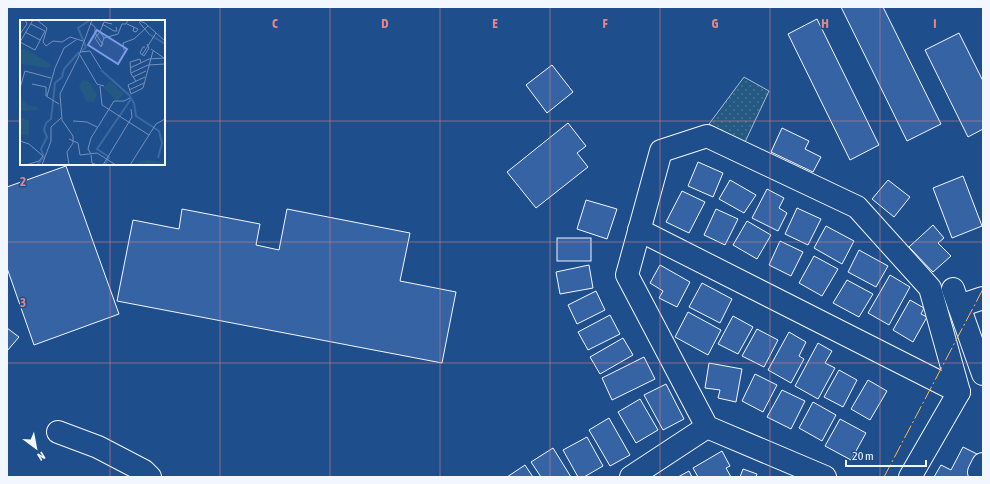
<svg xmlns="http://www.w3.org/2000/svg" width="990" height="484" viewBox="0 0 990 484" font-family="'Asap Condensed',sans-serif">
<defs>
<pattern id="park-dots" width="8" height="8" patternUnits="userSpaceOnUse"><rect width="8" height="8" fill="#245a82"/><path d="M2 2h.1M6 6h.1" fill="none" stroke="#447295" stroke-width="1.8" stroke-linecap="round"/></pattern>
</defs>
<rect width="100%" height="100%" fill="#1f4e8c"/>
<polygon fill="url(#park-dots)" stroke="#a8bbd7" points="744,77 769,91 745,142 709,124"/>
<g fill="#3563a3" stroke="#f2f6ff">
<polygon points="841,7 883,7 941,124 907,141"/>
<polygon points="817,19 879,145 850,160 788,34"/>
<polygon points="959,33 983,81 983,129 968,137 925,50"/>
<polygon points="552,65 573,92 547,113 526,85"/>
<polygon points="568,123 586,146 577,153 588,167 536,208 507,172"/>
<polygon points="782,128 809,141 805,149 821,157 813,172 771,152"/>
<polygon points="698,162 723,173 713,197 688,186"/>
<polygon points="66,166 119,314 34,345 7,268 7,187"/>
<polygon points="963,176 982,226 952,238 933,188"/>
<polygon points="730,180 756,195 744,213 719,199"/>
<polygon points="888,180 910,197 894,217 872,199"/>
<polygon points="767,189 784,198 779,208 787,213 778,231 752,218"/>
<polygon points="682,191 705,202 689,233 666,222"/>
<polygon points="586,200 617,209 607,239 577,229"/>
<polygon points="797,208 821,219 808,245 785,234"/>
<polygon points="182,209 260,224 256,245 279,250 287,209 410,233 400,281 456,292 442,363 117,301 133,220 179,229"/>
<polygon points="716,209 738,219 725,245 704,235"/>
<polygon points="747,221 771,235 757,259 733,245"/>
<polygon points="933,225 944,238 938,243 951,256 933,272 909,247"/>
<polygon points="826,226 854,241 842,264 814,248"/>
<rect x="557" y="238" width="34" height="23"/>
<polygon points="780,241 803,252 791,276 769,265"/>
<polygon points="859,250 888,266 876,287 848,272"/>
<polygon points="814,256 838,269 822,296 799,283"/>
<polygon points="589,265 593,288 560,294 556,272"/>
<polygon points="660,265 690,282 677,307 659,298 663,291 650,283"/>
<polygon points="890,275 910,287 889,325 868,313"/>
<polygon points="847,280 873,294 859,317 833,303"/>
<polygon points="702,283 732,299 720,323 689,307"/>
<polygon points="596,291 605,310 577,324 568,305"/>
<polygon points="910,300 924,308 921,314 927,317 913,342 893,330"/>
<polygon points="688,312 721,330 708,355 675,337"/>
<polygon points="610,315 620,334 588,350 578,332"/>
<polygon points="733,316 753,327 738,354 718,344"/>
<polygon points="7,328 19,337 7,351"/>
<polygon points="757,329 778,340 764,367 742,356"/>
<polygon points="789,332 806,342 799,356 804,359 791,383 768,370"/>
<polygon points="623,338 633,355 600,374 590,357"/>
<polygon points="818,343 832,351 825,363 835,368 818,399 795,386"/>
<polygon points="644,357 655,379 612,400 602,378"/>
<polygon points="709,363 742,369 736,402 718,398 720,390 705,388"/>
<polygon points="839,370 857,380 843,407 824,397"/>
<polygon points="755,374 777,385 763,412 742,401"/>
<polygon points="868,380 887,391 870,420 851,409"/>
<polygon points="666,384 684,419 663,430 644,395"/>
<polygon points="782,390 805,401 791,429 767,417"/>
<polygon points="640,399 658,430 636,443 618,412"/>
<polygon points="813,402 836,415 822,441 799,428"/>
<polygon points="609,418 630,455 610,466 589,430"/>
<polygon points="840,419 866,433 851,460 825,446"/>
<polygon points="587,437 603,466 584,477 578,477 563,450"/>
<polygon points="963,447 979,455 968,477 934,477 941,465 951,470"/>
<polygon points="553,448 571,477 541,477 531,462"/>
<polygon points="722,451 730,466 726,468 731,477 698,477 693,468"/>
<polygon points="525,465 533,477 507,477"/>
<polygon points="743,469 757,474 756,477 740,477"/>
<polygon points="689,471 692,477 678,477"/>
</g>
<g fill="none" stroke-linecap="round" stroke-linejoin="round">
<g stroke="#f2f6ff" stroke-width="24">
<g id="street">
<polyline points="639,230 959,392"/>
<polyline points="953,289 983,374"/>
<polyline points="959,306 983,298"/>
<polyline points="58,432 98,447 144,471 150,477"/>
<polyline points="979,472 983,464"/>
<polyline points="631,477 707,427"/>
<polyline points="825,477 707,427 627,275 661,151 707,136 857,207 930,288 959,392 910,477"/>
</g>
</g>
<use href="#street" stroke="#1f4e8c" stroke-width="22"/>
<polyline stroke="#ffb74d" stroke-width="1" stroke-dasharray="14 3 2 3" stroke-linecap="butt" points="884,477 983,289"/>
</g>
<path fill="none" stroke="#e38589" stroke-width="1" stroke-opacity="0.55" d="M 110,7 L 110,21M 220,7 L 220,477M 330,7 L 330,477M 440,7 L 440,477M 550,7 L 550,477M 660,7 L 660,477M 770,7 L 770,477M 880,7 L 880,477M 7,121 L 21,121M 164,121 L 983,121M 110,164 L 110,477M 7,242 L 983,242M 7,363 L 983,363"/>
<g transform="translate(20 20)">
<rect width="145" height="145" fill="#1f4e8c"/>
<path d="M 63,60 L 69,62 L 77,75 L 74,82 L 67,82 L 59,66 ZM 90,61 L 104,74 L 97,81 L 84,68 Z" fill="#245a82"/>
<path d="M 1,29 L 5,29 L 29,43 L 31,46 L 27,48 L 1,44 L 0,53 ZM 0,77 L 7,85 L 17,87 L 17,90 L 0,91 ZM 0,97 L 9,101 L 9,116 L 0,114 ZM 128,140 L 145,143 L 145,145 L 116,145 L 118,142 Z" fill="#245a82"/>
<path fill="none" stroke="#3b69a3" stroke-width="2" d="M 129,14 L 145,24M 62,31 L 66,27 L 58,8 L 70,0M 81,50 L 109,75 L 114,83 L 116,96 L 139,111 L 142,123 L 138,138M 17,145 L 24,137 L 21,129 L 27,117 L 24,110 L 26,103 L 31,99 L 35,63 L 42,57 L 44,49 L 59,32M 85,145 L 89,137 L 77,129 L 111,79"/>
<path fill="none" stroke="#7391ba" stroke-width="1" d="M 17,0 L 27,8 L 23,22 L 26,26 L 33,21 L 42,22 L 50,17 L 63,21M 117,0 L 125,3 L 145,21M 119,2 L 129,14M 70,3 L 75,7 L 75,14M 11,4 L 25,11 L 15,30 L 0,22 L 13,0M 82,4 L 94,11 L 97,11 L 96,7M 107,4 L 118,9 L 116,12 L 113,11 L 114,7M 5,12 L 20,20M 80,12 L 84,18 L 81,27 L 75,18 ZM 80,12 L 84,2 L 92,4M 0,14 L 7,4 L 5,0M 76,14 L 83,25M 84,18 L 98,14 L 102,4 L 106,4 L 108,0M 125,27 L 123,27 L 120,33 L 124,36 L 129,28 L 127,24M 131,29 L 144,38M 104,30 L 103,23 L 114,19 L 128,6M 60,32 L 70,31 L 81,49M 60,35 L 77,64 L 84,66M 122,35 L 136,13M 110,48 L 129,39 L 145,38M 111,53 L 128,45 L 145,44M 113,57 L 126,51M 125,57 L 108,65 L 111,74 L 123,68 L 133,31M 116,61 L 111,54 L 110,42 L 120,39 L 121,43M 12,64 L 26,67 L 26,76 L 39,84M 80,66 L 82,85 L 129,115M 0,68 L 5,51 L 31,58M 109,70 L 124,63M 27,76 L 35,48 L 44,28 L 56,20M 53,101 L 67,102 L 77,107M 49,119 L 58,123 L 60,135 L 77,133 L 96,145M 0,121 L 9,124 L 23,136 L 19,141 L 6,145M 71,134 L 68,129 L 71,118 L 94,81 L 104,81 L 110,78M 71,135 L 72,143 L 77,145M 22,145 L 31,121 L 31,107 L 41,98M 49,145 L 47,132 L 53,123 L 53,116 L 42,100 L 40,74 L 58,38 L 72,0M 83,145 L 112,97 L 111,89M 110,145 L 136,104 L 145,99"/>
<path fill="#7d9aea" fill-opacity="0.15" stroke="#7d9aea" stroke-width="2" d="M 77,10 L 107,29 L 98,44 L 68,25 Z"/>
<rect width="145" height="145" fill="none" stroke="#f2f6ff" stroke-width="2"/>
</g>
<g font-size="13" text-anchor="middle" font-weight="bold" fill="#e38589" stroke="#1f4e8c" stroke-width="3" stroke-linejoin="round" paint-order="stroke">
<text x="275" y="28">C</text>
<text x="385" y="28">D</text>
<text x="495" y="28">E</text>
<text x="605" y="28">F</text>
<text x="715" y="28">G</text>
<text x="825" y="28">H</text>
<text x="935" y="28">I</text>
<text x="23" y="186">2</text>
<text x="23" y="307">3</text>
</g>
<rect width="990" height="484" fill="none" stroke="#f2f6ff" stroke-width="16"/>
<g transform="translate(36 448) rotate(148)" stroke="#1f4e8c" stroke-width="3" paint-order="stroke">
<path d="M0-3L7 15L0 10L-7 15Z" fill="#f2f6ff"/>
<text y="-6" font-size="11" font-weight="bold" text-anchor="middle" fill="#f2f6ff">N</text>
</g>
<path d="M846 460v6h80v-6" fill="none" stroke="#f2f6ff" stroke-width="2"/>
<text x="852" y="460" font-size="12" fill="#f2f6ff" stroke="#1f4e8c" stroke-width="3" paint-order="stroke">20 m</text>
</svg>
